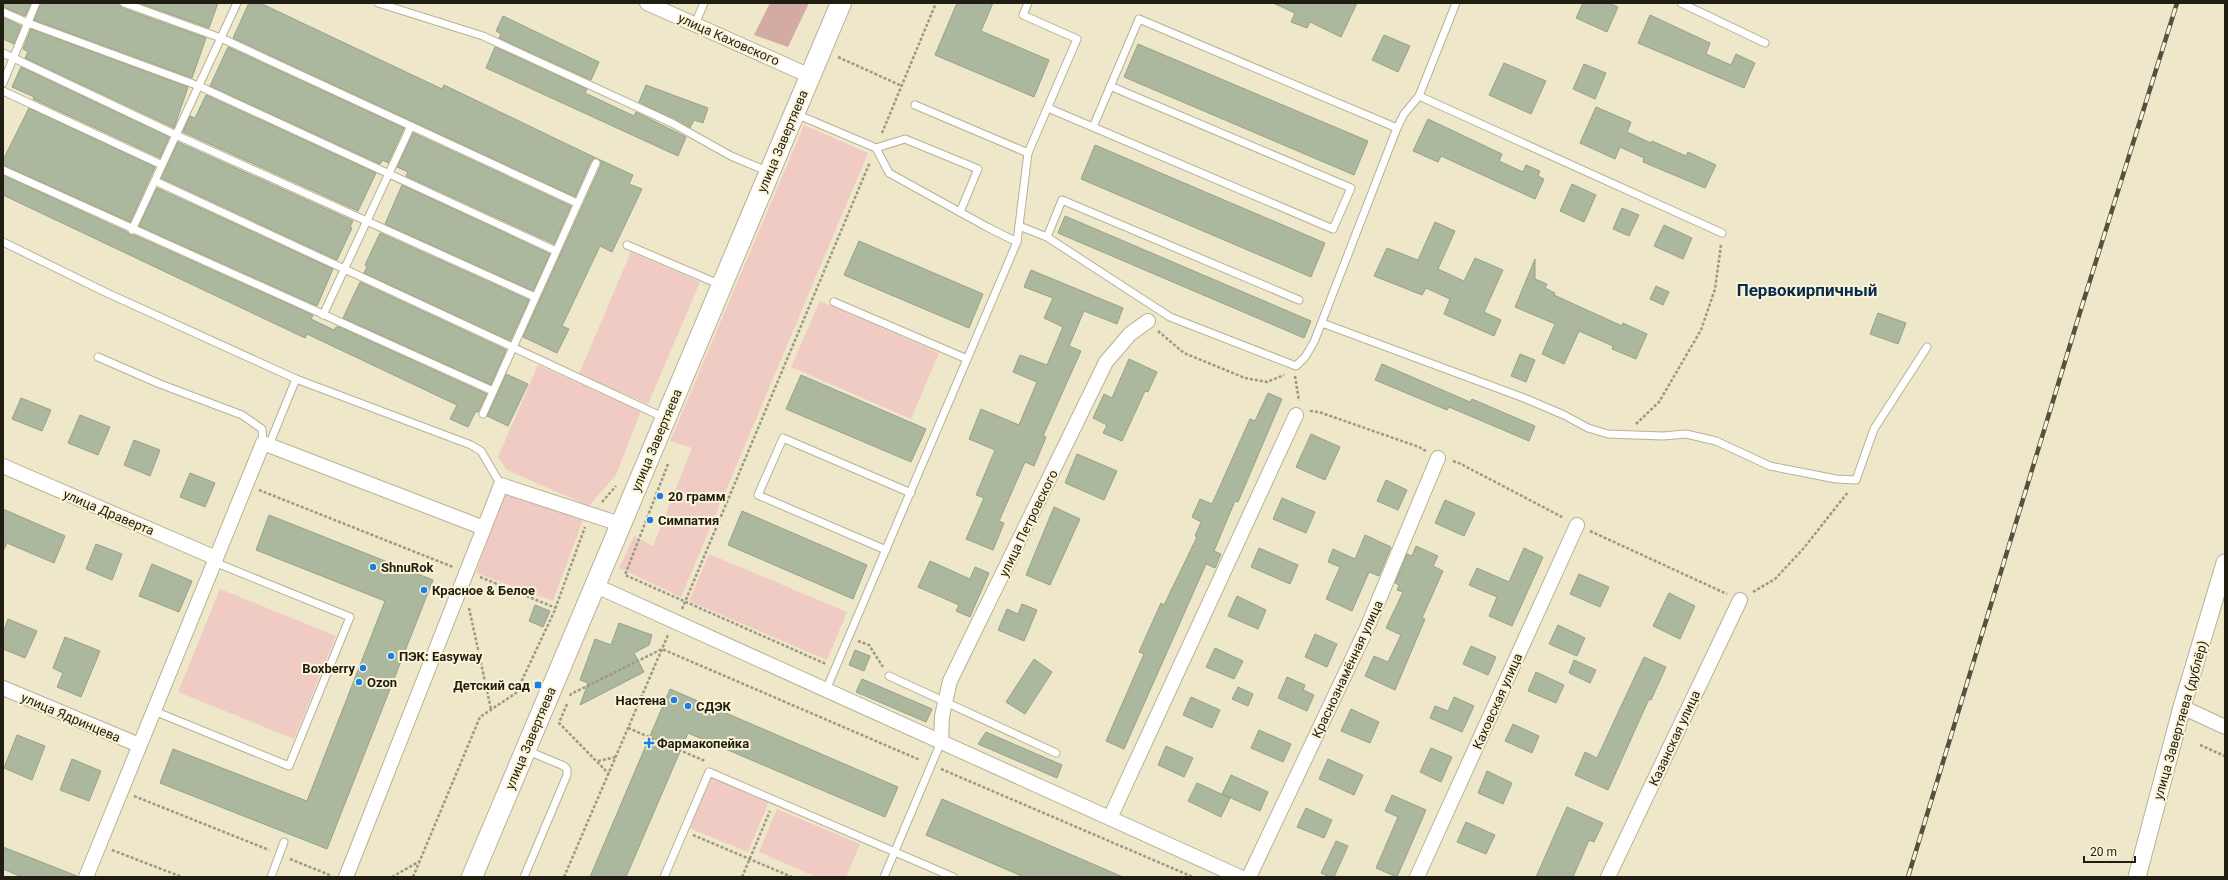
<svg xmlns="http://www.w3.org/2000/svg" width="2228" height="880" viewBox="0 0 2228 880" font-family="Roboto,sans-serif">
<rect width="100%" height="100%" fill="#eee7ca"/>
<g fill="#f0cbc3">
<polygon points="804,125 868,153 681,597 619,568 634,536 653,546 692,448 670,441"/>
<polygon points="631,252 700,282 648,404 579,374"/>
<polygon points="820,301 939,353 911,419 791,367"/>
<polygon points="538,365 641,411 616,475 589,506 507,470 498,457"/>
<polygon points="506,489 584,517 553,601 476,573"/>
<polygon points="709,554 847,612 827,660 689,601"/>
<polygon points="220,589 336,636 294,739 178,692"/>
<polygon points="710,777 769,801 748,852 689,828"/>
<polygon points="777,809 860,844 846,877 816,877 759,852"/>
</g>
<polygon fill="#d3aba2" points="770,3 809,3 788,47 754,35"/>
<g fill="#acb89d" stroke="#96a288">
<polygon points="3,3 31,3 25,16 3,7"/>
<polygon points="41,3 119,3 122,8 206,38 192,78 34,20"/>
<polygon points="139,3 218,3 209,28"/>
<polygon points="249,3 260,3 442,89 444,85 598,159 591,161 575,197 233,38"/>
<polygon points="957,3 993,3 981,31 1049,60 1034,97 935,55"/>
<polygon points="1273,3 1357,3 1341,37 1310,22 1307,28 1291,22 1295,13"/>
<polygon points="1583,3 1609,3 1618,7 1607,32 1576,18"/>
<polygon points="1650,15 1710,43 1706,54 1731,65 1736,54 1755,63 1744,88 1638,43"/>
<polygon points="503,16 599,62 591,80 499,38 501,34 496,31"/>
<polygon points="3,17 21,26 14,44 3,39"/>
<polygon points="31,29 188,87 174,128 25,58 28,52 23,49"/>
<polygon points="1384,35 1410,46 1398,72 1372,60"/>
<polygon points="1138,44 1368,141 1354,175 1124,77"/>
<polygon points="228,47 404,128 388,163 383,160 380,164 210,86"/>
<polygon points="495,47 587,89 585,93 634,116 636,112 686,137 678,156 486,68"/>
<polygon points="1504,63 1546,81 1531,114 1489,95"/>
<polygon points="1584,64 1606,73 1595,99 1573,89"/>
<polygon points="21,67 169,137 160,158 33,99 34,97 12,87"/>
<polygon points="646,85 708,108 703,123 694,120 690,128 639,102"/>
<polygon points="206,95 376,173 358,211 183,132 190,116 195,118"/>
<polygon points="1596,107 1631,122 1627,132 1651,143 1652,141 1686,156 1688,152 1716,165 1705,188 1643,162 1644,158 1620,147 1615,159 1580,143"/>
<polygon points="29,108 155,167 130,222 3,165 3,160"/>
<polygon points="1428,119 1502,154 1499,161 1523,172 1526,165 1540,171 1538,176 1544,179 1535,199 1441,156 1438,162 1413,151"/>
<polygon points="413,133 571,206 554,244 406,176 408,172 397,167"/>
<polygon points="178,142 353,221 350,227 352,228 337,260 161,178"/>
<polygon points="1095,145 1325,243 1311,277 1081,179"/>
<polygon points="598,159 633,175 629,184 642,189 612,252 600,246 562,326 569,329 557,353 523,337 601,165"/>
<polygon points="3,175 127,232 130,235 134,235 313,315 311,319 334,330 336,327 339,327 487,394 478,412 476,411 468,427 450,419 457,405 307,334 305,338 3,195"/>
<polygon points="1572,184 1596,195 1584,222 1560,211"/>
<polygon points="402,185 550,254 533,291 385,224"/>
<polygon points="157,188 333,269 317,306 139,226"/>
<polygon points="1622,208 1639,215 1629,236 1613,229"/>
<polygon points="1065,216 1311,321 1304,338 1058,233"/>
<polygon points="1435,222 1455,231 1438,269 1464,281 1475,258 1503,270 1484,312 1501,320 1494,336 1444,314 1450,299 1426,288 1422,295 1374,276 1387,248 1418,260"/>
<polygon points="1664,225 1692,238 1683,259 1654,246"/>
<polygon points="380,233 529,300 510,341 364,273 367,267 365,265"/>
<polygon points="859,241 983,294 969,328 844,275"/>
<polygon points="1535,259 1535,279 1547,284 1545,288 1555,293 1554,295 1622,326 1623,323 1647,334 1636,359 1612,349 1613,346 1579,331 1564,364 1542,354 1555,324 1515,307"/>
<polygon points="1031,270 1123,308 1117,324 1084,311 1069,346 1081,351 1043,436 1046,437 1034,466 1025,462 999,521 1004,523 993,550 966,539 984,498 976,495 995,450 969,439 981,409 1019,425 1037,382 1013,372 1020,355 1047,365 1063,327 1044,318 1053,298 1024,287"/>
<polygon points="360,282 506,350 491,385 343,318"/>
<polygon points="1656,286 1669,292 1663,305 1650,299"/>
<polygon points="1878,313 1906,323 1898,344 1870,334"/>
<polygon points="1520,354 1535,360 1526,382 1511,376"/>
<polygon points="1129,359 1157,372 1148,392 1145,391 1122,441 1103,433 1107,425 1093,418 1104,394 1112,398"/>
<polygon points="1382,364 1470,402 1472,399 1535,426 1529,441 1449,407 1447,410 1375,380"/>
<polygon points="506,374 528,384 508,426 487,416"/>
<polygon points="801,375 926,429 911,462 786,409"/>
<polygon points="1268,393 1282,399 1238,502 1235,501 1214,551 1221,554 1215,568 1206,564 1124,749 1106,741 1144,654 1139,652 1161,603 1164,605 1197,537 1195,536 1201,522 1192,517 1200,499 1212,504 1250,419 1255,421"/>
<polygon points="21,398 51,410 42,431 12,419"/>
<polygon points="80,415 110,427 98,455 68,443"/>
<polygon points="1311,434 1340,447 1325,480 1296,467"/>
<polygon points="134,440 160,450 150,476 124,465"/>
<polygon points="1077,454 1117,471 1104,500 1065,483"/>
<polygon points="190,473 215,483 205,507 180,497"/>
<polygon points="1386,480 1407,490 1398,510 1377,501"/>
<polygon points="1282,498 1315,512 1306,533 1273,519"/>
<polygon points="1445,500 1475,513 1464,536 1435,523"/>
<polygon points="1054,507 1080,519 1050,585 1026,575"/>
<polygon points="3,509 65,536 54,563 7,543 3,551"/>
<polygon points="742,511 867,565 853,599 728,545"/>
<polygon points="269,515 433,580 327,849 160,783 173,749 307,801 385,601 256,550"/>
<polygon points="1365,535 1391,547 1379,576 1369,572 1352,611 1326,599 1340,567 1328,562 1333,549 1355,559"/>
<polygon points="96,544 122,554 112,580 86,569"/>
<polygon points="1416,546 1438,556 1433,566 1443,571 1422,618 1425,619 1395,690 1365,676 1374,656 1388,662 1401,635 1386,628 1403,592 1397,590 1399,585 1395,583 1407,554 1412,556"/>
<polygon points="1259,548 1298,565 1290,584 1251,567"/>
<polygon points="1524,548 1543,557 1512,626 1489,616 1497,597 1469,585 1477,568 1509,582"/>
<polygon points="930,561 970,579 975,567 989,573 970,617 956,611 959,605 918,587"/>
<polygon points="152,564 192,581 179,612 139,596"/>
<polygon points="1579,574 1609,587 1600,607 1570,594"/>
<polygon points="1669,593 1695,606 1680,639 1653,626"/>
<polygon points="1237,596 1266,610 1258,629 1228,616"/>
<polygon points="1022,604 1037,610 1024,641 998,630 1007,609 1018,614"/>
<polygon points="535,605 550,611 543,627 529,621"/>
<polygon points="8,619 37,631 25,658 3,649 3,633"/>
<polygon points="619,623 652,635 649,645 634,653 644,672 580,705 588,683 580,680 595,639 611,645"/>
<polygon points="1558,625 1585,638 1577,656 1549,644"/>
<polygon points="1315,634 1337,644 1327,667 1305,657"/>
<polygon points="65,637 100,651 81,697 57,687 63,673 53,668"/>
<polygon points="1471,646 1496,657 1488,675 1463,664"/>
<polygon points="1215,648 1243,661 1234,679 1206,667"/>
<polygon points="855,650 870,656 864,671 849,665"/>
<polygon points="1644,657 1666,667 1651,700 1649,699 1608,790 1575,775 1585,752 1597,758"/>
<polygon points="1034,659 1052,672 1025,714 1006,702"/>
<polygon points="1574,660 1596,670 1590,683 1569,673"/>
<polygon points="1536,672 1564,685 1556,703 1528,691"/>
<polygon points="1287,677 1305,685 1303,690 1314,695 1307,711 1278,698"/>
<polygon points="862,679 932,709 926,722 856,692"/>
<polygon points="1238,687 1253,694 1248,706 1232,699"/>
<polygon points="670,689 898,787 885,817 688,733 626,877 590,877"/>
<polygon points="1191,697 1220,710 1212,728 1183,715"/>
<polygon points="1454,697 1474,706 1462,732 1430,718 1435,706 1448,711"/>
<polygon points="1351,709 1379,722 1370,743 1341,731"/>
<polygon points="1513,724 1539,736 1532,753 1505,741"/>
<polygon points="1259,730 1291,744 1283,762 1251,748"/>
<polygon points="986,732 1062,765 1057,778 978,744"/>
<polygon points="17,735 45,746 32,780 4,768"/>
<polygon points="1166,746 1193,758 1184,777 1158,765"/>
<polygon points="1431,748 1452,757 1441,782 1420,772"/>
<polygon points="72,759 101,771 89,801 60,790"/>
<polygon points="1328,759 1363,775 1354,795 1319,779"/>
<polygon points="1487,771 1512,783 1503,804 1478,793"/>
<polygon points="1231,775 1268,792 1260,811 1222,794"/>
<polygon points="1197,783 1230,798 1221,817 1188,801"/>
<polygon points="1392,795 1426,810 1397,877 1376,868 1398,817 1385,811"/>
<polygon points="942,799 1123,877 1024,877 926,835"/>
<polygon points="1567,807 1603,823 1594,842 1589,840 1573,877 1536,877"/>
<polygon points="1306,808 1332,820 1324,838 1297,827"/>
<polygon points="1466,822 1495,835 1486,854 1457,842"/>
<polygon points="1336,841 1348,846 1334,877 1330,877 1321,873"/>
<polygon points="3,847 77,876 76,877 22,877 3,869"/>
</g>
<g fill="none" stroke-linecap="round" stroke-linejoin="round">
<g stroke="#b8b195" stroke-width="9">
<g id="service">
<polyline points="124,3 221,38 577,203"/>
<polyline points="378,3 483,36 672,123 731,156 769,172"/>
<polyline points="1681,3 1765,43"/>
<polyline points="3,12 28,23 199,86 556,251"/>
<polyline points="695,24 704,3"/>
<polyline points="3,53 176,135 535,297"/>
<polyline points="3,83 36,3"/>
<polyline points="3,91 162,165"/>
<polyline points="1419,96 1722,233"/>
<polyline points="915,105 1028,153"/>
<polyline points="1048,108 1333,229 1351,188 1110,86"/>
<polyline points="796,114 876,148 889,173 987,227 1017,242"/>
<polyline points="1093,127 1139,19 1397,128"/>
<polyline points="876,148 905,139 978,169 960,212"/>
<polyline points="3,170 493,391"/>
<polyline points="155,181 665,418"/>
<polyline points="1019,226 1047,237 1170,317 1296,366 1305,357 1314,342 1397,128 1404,114 1419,96 1456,3"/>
<polyline points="132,230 237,3"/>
<polyline points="1047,237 1062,200 1299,300"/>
<polyline points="3,242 105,292 296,379 471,445 481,451 501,485"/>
<polyline points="627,245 721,285"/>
<polyline points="834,302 967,359"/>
<polyline points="323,315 411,126"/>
<polyline points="1322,323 1524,398 1564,415 1588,428 1608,434 1663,436 1686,434 1716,441 1770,466 1836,479 1856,480 1874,429 1927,347"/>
<polyline points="98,357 160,384 242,415 262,429 263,443"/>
<polyline points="483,414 596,163"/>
<polyline points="269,445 296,379"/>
<polyline points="886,550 758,495 783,438 911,493"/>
<polyline points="889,676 1056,753"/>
<polyline points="826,690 1017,242 1028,153 1077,39 1023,15 1028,3"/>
<polyline points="154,711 289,766 350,617 214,562"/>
<polyline points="271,877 284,842"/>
<polyline points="524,877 567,775 567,769 564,766 528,751"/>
<polyline points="664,877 709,772 953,877"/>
<polyline points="884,877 941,742"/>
</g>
</g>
<g stroke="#b8b195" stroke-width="16">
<g id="minor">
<polyline points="647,3 810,76"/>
<polyline points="3,466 216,558"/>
<polyline points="594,585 1240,877"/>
<polyline points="3,688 139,745"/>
<polyline points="2182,707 2225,727"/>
<polyline points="941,742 942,716 950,681 1106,362 1130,334 1148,321"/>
<polyline points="1110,818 1296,415"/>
<polyline points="86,877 263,443 484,528"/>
<polyline points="346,877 501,485 620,524"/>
<polyline points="1249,877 1367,628 1438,458"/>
<polyline points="1417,877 1577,525"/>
<polyline points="1608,877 1740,600"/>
</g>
</g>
<g stroke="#b8b195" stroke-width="19">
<polyline id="tertiary" points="2137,877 2182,707 2225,563"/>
</g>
<g stroke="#b8b195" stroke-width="22">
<polyline id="secondary" points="472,877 841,3"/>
</g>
<g stroke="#9d9882" stroke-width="2.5" stroke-dasharray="3 2" stroke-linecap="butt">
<polyline points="838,57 902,86"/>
<polyline points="882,133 936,3"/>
<polyline points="1158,331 1184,353 1245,378 1267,382 1284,375"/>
<polyline points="1295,376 1299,401"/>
<polyline points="1310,411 1319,412 1419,447 1426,451"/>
<polyline points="1636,424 1659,402 1701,330 1715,289 1721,245"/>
<polyline points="1453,461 1459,463 1564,518"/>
<polyline points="668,464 625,575 826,664"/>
<polyline points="259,490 453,567"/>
<polyline points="602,502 616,486"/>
<polyline points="1590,531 1727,594"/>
<polyline points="480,577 556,608"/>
<polyline points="1753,592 1775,579 1803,549 1848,492"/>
<polyline points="469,608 491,709"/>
<polyline points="682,609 870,162"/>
<polyline points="858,641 869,645 883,667"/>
<polyline points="570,696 571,694 662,649 920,760"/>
<polyline points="567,704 559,723 609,774"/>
<polyline points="628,728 705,761"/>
<polyline points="2200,745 2225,756"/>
<polyline points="598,761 616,757"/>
<polyline points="941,769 1193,877"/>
<polyline points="134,796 269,850"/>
<polyline points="693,835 792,877"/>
<polyline points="112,850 182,877"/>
<polyline points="290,859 332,876"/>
<polyline points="392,877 420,861"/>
<polyline points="413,877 480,717 516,693 554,612 585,527"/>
<polyline points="564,877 668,635"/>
<polyline points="742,877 770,811"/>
</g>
<use href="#service" stroke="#fff" stroke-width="7"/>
<use href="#minor" stroke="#fff" stroke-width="14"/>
<use href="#tertiary" stroke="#fff" stroke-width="17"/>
<use href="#secondary" stroke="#fff" stroke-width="20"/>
<g stroke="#545141" stroke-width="4.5">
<polyline id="rail" points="1908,877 2081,309 2177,3"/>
</g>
<use href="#rail" stroke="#fcf4d7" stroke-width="3" stroke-dasharray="9" stroke-linecap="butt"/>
</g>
<g fill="#197fe7" stroke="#fcf4d7" stroke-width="1.5">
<circle cx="660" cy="496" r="4"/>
<circle cx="650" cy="520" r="4"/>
<circle cx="373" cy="567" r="4"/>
<circle cx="424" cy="590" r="4"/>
<circle cx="391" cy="656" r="4"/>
<circle cx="363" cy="668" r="4"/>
<circle cx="359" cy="682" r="4"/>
<rect x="534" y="681" width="8" height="8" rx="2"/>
<circle cx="674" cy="700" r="4"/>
<circle cx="688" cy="706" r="4"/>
<path d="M647 737h4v4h4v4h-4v4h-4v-4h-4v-4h4z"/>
</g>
<g text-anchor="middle" stroke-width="4" stroke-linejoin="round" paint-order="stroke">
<g font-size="13" fill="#201e13" stroke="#fcf4d7">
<text transform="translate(729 39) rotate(24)" y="5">улица Каховского</text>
<text transform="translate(782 141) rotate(-67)" y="5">улица Завертяева</text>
<text transform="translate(656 440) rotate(-67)" y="5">улица Завертяева</text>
<text transform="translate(109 512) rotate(23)" y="5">улица Драверта</text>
<text transform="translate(1028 523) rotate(-64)" y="5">улица Петровского</text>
<text transform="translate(1347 669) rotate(-65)" y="5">Краснознамённая улица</text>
<text transform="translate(1497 701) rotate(-66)" y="5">Каховская улица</text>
<text transform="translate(71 717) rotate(23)" y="5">улица Ядринцева</text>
<text transform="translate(2180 720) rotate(-74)" y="5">улица Завертяева (дублёр)</text>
<text transform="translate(530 738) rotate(-67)" y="5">улица Завертяева</text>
<text transform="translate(1674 738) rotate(-65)" y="5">Казанская улица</text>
</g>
<g font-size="13" font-weight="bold" fill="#201e13" stroke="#fcf4d7" text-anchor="start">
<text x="668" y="501">20 грамм</text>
<text x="658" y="525">Симпатия</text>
<text x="381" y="572">ShnuRok</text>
<text x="432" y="595">Красное &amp; Белое</text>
<text x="399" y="661">ПЭК: Easyway</text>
<text x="355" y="673" text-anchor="end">Boxberry</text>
<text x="367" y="687">Ozon</text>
<text x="530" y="690" text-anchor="end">Детский сад</text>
<text x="666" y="705" text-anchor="end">Настена</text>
<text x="696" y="711">СДЭК</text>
<text x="657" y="748">Фармакопейка</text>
</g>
<g font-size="17" font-weight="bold" fill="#06294f" stroke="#fcf4d7">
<text x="1807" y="296">Первокирпичный</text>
</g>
</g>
<rect width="2228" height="880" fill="none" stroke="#201e13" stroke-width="8"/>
<path d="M2084 856v6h51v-6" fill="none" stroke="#201e13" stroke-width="2"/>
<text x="2090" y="856" font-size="12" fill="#201e13" stroke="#fcf4d7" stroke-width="3" paint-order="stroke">20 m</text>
</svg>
